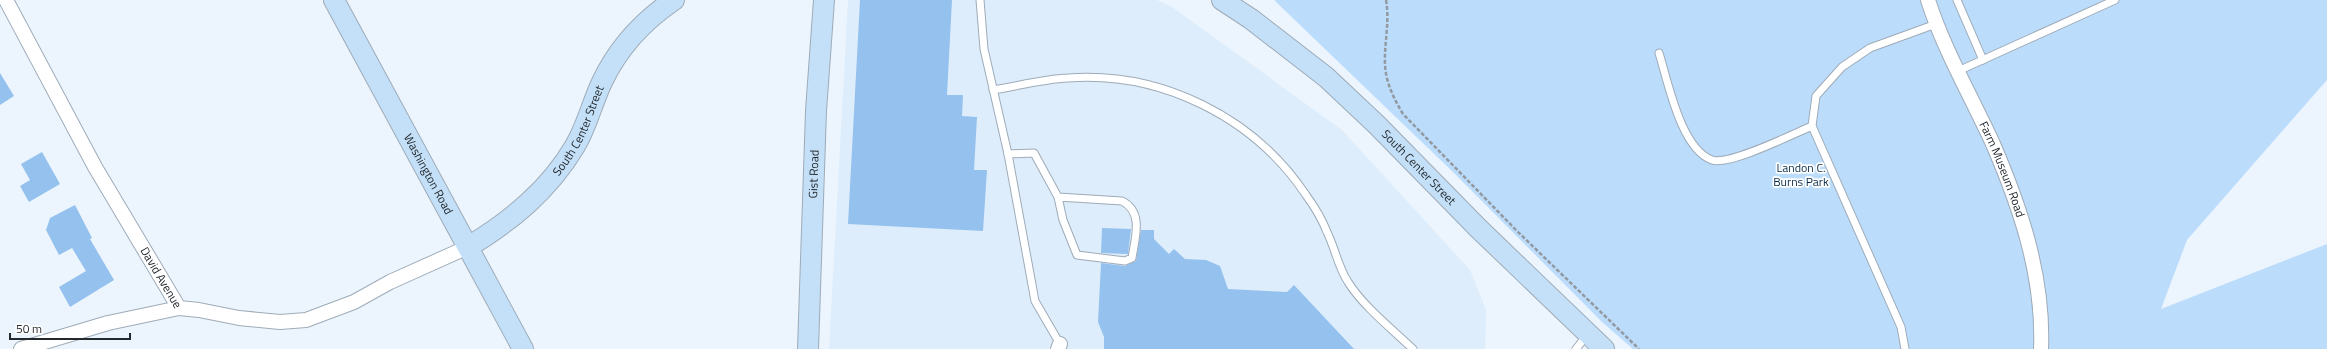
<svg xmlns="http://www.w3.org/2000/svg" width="2327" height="349" viewBox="0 0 2327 349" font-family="'Titillium Web',sans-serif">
<rect width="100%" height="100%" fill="#ecf5fd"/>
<polygon fill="#ddedfc" points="848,0 1157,0 1172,7 1342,130 1470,270 1486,310 1485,349 829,349"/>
<polygon fill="#bcdcfc" points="1274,0 2327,0 2327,80 2187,240 2161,309 2327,244 2327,349 1633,349 1602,322 1454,173"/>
<g fill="#94c1ed">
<polygon points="860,0 952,0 947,95 963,95 962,116 977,117 974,170 987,170 983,231 848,224"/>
<polygon points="0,73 14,96 0,105"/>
<polygon points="42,152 60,184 29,202 20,186 30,180 21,164"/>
<polygon points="75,205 92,238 90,239 114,280 70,307 59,287 86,271 72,248 59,255 46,230 50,218"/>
<polygon points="1102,228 1131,229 1128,254 1101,253"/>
<polygon points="1141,230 1154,230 1154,239 1169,254 1174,249 1185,259 1206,260 1220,266 1228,289 1287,292 1294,285 1354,349 1104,349 1104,337 1098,322 1101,263 1125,266 1136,261"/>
</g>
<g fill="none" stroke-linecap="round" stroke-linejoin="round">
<g stroke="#9eabb8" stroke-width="9">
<g id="lane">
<polyline points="980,0 984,49 1008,154 1035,301 1060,344"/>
<polyline points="1957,0 1983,60"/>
<path d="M 1659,53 C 1668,82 1681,149 1712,160 C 1729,166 1793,134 1812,126"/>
<polyline points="1958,71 2115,0"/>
<path d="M 993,90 C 1018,86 1043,79 1068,78 C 1161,71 1254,117 1306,195 C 1314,206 1322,219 1327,232 C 1335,248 1338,267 1348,282 C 1363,306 1392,329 1413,349"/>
<path d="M 1008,154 L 1034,153 L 1058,197 L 1063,220 L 1077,255 L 1125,261 L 1132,258 C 1135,238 1144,212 1122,201 L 1058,197"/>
<polyline points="1576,349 1587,335"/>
<polyline points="1905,349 1901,327 1812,126 1816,96 1842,67 1870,48 1936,24"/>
</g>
</g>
<g stroke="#9eabb8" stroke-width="16">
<g id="street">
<path id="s1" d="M 6,0 L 95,167 L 179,308"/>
<path id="s2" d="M 1928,0 C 1944,50 1971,96 1993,144 C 2021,209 2044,277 2041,349"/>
<polyline points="21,349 108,323 179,308 199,310 239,318 280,322 306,320 354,302 390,282 468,247"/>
<polyline points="1058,349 1060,344"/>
</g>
</g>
<g stroke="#9eabb8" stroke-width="22">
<g id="secondary">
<path id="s3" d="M 334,0 L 523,349"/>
<path id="s4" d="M 1222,0 L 1251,19 L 1326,77 L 1377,125 L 1479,229 L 1604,349"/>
<path id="s5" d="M 468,247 C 511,221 549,190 575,146 C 587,126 592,103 602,82 C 618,48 643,21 674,0"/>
<path id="s6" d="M 808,349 L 816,111 L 824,0"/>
</g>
</g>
<path stroke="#9299a0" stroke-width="2.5" stroke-dasharray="4 2" stroke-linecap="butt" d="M 1386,0 C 1390,22 1384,43 1385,65 C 1386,83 1394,99 1403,114 L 1516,230 L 1639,349"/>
<use href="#lane" stroke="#fff" stroke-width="7"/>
<use href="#street" stroke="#fff" stroke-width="14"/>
<use href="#secondary" stroke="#c3e0f8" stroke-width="20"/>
</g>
<g text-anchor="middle" stroke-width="3.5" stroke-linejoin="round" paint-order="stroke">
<g font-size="12" fill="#24292e" stroke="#fff">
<text dy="4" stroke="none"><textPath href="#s5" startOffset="164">South Center Street</textPath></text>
<text dy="4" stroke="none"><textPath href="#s4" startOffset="259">South Center Street</textPath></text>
<text dy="4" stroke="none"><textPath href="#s2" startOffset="185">Farm Museum Road</textPath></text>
<text dy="4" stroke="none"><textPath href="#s6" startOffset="175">Gist Road</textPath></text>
<text dy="4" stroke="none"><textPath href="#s3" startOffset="198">Washington Road</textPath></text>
<text dy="4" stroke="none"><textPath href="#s1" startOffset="318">David Avenue</textPath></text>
</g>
<g font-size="12" fill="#0a2c49" stroke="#fff">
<text x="1801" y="172">Landon C.<tspan x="1801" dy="14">Burns Park</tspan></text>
</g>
</g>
<path d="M10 333v6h120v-6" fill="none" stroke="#24292e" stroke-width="2"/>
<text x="16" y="333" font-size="12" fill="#24292e" stroke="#ffffff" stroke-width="3" paint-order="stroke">50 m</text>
</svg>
